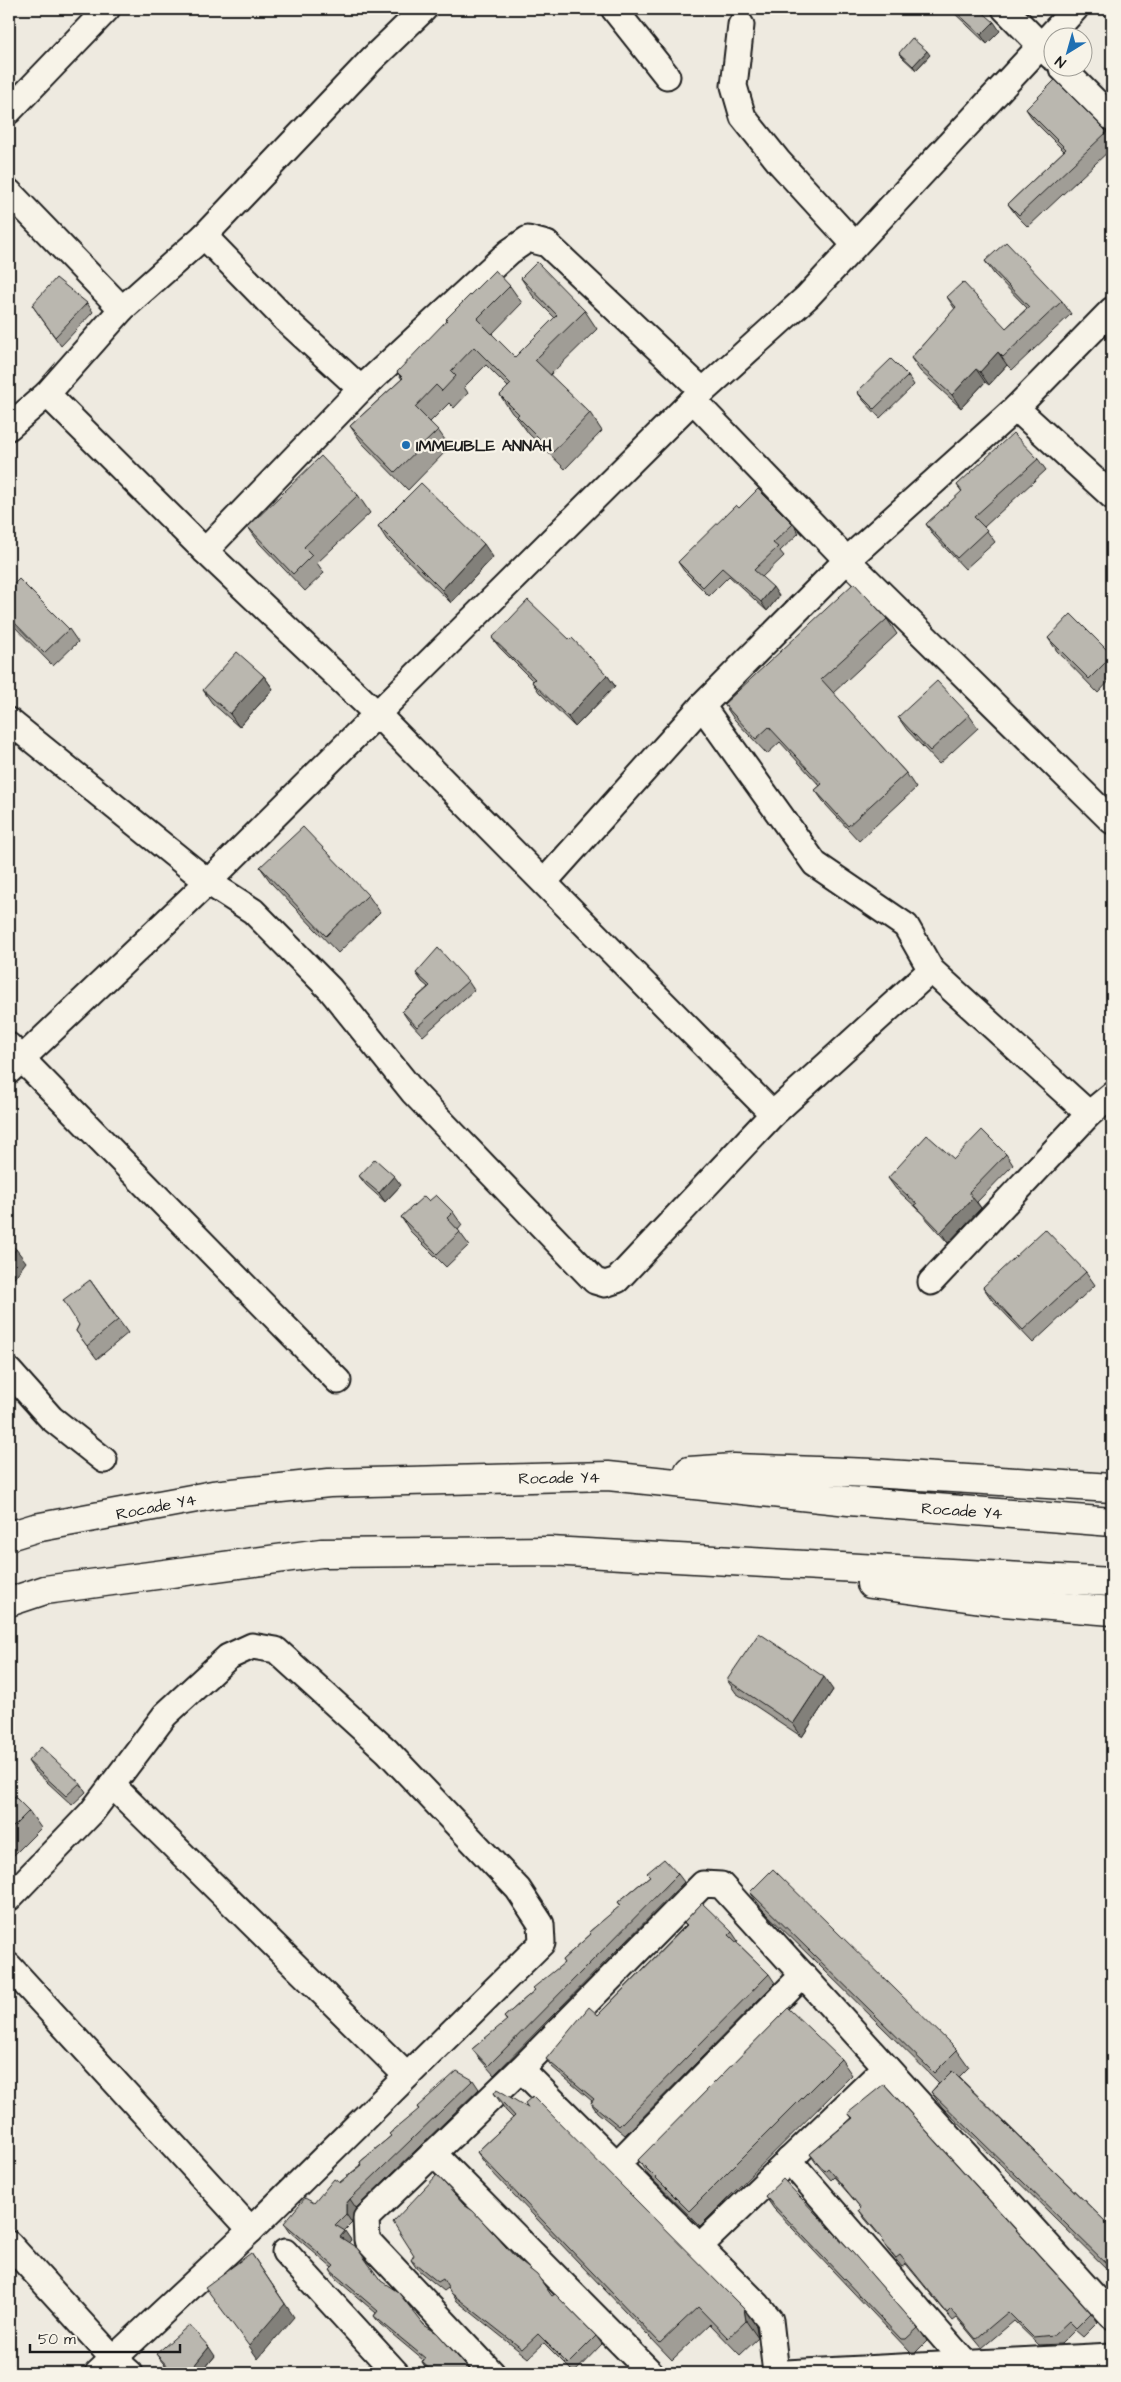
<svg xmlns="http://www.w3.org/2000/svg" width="1121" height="2382" viewBox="0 0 1121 2382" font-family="'Architects Daughter',sans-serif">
<rect width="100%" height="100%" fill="#eeeae0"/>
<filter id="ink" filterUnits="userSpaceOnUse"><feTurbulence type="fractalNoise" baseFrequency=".02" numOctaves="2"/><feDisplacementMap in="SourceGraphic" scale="10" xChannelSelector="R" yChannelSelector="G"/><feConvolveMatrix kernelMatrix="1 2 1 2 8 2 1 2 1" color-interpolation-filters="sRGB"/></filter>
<g filter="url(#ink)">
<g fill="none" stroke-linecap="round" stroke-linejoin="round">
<g stroke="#1c1c1c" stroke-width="29">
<g id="minor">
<polyline points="614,9 667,76"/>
<polyline points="1005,9 1052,57"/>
<polyline points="741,25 734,86 743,117 779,162 855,245"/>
<polyline points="1062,68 1112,118"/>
<polyline points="9,111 107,9"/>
<polyline points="9,192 122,309 47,394"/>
<polyline points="122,309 204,236"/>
<polyline points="361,389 286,320 204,236 372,59 424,9"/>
<polyline points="693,400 847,560 1112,821"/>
<polyline points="1016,408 1112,496"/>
<polyline points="9,427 47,394 205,551 377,714 773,1114 617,1280 605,1284 595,1281 413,1092 330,989 253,911 208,882 9,721"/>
<polyline points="205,551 361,389 509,252 528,239 547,244 703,391"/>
<polyline points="702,706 815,864 906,926 931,970 1089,1114"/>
<polyline points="545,881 702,706 847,560 1016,408 1112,310"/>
<polyline points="9,1046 338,1381"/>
<polyline points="9,1071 208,882 693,400 807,297 1075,9"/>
<polyline points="773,1114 931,970"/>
<polyline points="931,1282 1089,1114 1112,1095"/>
<polyline points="9,1371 51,1418 104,1460"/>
<polyline points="112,1785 407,2076"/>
<polyline points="9,1898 91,1813 165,1715 228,1657 252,1646 276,1650 387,1751 518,1889 541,1924 542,1943 251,2230 98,2373"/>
<polyline points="9,1966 251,2230"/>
<polyline points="521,2069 757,2304 770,2320 776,2373"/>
<polyline points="433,2153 651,2373"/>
<polyline points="789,2160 966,2364"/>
<polyline points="617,2164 803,1975"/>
<polyline points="9,2244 113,2358 130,2373"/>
<polyline points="700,2246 886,2067"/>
<polyline points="285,2252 396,2373"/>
<polyline points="492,2373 367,2240 366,2218 521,2069 703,1884 721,1885 1112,2316"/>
<polyline points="786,2373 1112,2356"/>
</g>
</g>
<g stroke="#1c1c1c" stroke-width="31">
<g id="highway">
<polyline points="689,1471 734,1468 872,1473 1112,1488"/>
<polyline points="9,1536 35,1528 213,1495 329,1483 608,1476 849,1501 1112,1522"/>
<polyline points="871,1584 1003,1602 1112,1611"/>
<polyline points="9,1602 45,1590 321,1553 550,1551 1112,1582"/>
</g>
</g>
<use href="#minor" stroke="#f7f3e8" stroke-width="25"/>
<use href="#highway" stroke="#f7f3e8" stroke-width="28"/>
</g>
<g fill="#a09d96" stroke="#1c1c1c">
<polygon points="950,9 979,9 1000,31 987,44"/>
<polygon points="899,53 930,55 916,70 902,57"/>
<polygon points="1026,109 1107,132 1112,139 1112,148 1028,227 1017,216 1008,204 1064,151 1034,121"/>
<polygon points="985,261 1062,301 1071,314 1012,370 1007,365 989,385 985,382 961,408 920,371 911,358 955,309 947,297 1006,328 1027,308 994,274"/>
<polygon points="521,278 585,311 597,329 550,375 590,413 602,431 565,469 529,434 518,419 512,413 500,395 508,387 486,365 464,387 468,393 454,408 449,403 430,422 438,430 450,447 408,490 362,443 350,426 402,379 397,372 510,286 522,303 492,334 515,357 555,318 533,296"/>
<polygon points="87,303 93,312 61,346 32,305"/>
<polygon points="908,376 914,385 880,418 864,401 857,392"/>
<polygon points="1038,459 1046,470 984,527 995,542 965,569 934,536 926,524 962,492 957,485"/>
<polygon points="358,495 370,513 317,563 324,573 305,591 260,544 248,527"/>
<polygon points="739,508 793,524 799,533 780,551 784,556 762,577 779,596 767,611 729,576 709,596 684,571 678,562"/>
<polygon points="378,526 493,557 451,603 387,540"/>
<polygon points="9,589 69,629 78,642 53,666 9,621"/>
<polygon points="887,619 897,634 833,693 906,773 916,788 859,841 826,805 815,790 820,786 780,742 767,754 734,719 724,704"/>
<polygon points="492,638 570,640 607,675 615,686 575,727 539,692 532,682 533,681 500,648"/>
<polygon points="1048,638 1112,655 1112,678 1098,693 1057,651"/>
<polygon points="264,676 273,689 239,727 212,703 203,690"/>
<polygon points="969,715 978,728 939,764 907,730 898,717"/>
<polygon points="260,867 368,895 380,912 338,953 272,884"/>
<polygon points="416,973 468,981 474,990 423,1036 408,1020 402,1011 428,987 422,982"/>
<polygon points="1006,1154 1013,1165 977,1202 981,1208 948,1243 923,1215 917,1208 896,1189 888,1178 954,1159"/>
<polygon points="359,1176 401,1185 385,1202 366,1185"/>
<polygon points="429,1201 453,1212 462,1225 458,1230 469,1245 446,1267 410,1231 401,1217"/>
<polygon points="1086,1272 1095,1285 1033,1343 992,1300 983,1287"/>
<polygon points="90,1280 128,1333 97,1359 76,1331 79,1325"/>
<polygon points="727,1680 833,1690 802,1737 736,1693"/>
<polygon points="28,1761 80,1783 86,1792 72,1805 34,1770"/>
<polygon points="9,1791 29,1811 41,1828 9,1860"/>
<polygon points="647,1873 678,1874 684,1882 494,2075 479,2058 472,2049 507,2021 504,2017 535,1990 564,1963 562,1960 591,1934 589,1932 621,1906 618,1902 650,1876"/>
<polygon points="750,1892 957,2050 969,2067 959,2077 1112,2228 1112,2274 942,2107 931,2092 939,2083 762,1909"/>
<polygon points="684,1922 732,1932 738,1941 736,1942 769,1974 775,1983 625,2135 597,2112 591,2103 592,2101 552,2067 546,2059 598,2015 686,1925"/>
<polygon points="841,2059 852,2075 700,2226 648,2175 638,2160"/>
<polygon points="473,2080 479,2089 356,2208 353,2213 352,2223 344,2231 351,2240 348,2243 381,2281 472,2373 430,2373 428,2371 422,2362 423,2360 380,2324 374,2316 376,2313 336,2279 330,2270 332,2268 290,2232 284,2223 314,2203 361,2165 360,2162 391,2136 389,2134 419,2110 417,2107"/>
<polygon points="494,2093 744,2309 756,2326 758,2338 740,2355 710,2324 672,2360 489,2169 477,2152 513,2118 506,2111"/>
<polygon points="848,2113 1091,2313 1098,2322 1083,2337 1075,2330 1061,2344 1039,2345 1014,2321 982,2348 957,2318 953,2321 906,2264 902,2267 888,2250 882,2241 883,2240 865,2219 859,2210 861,2208 834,2177 831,2180 816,2163 810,2154 852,2118"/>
<polygon points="765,2196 918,2328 927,2341 916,2352 910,2352 774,2209"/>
<polygon points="464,2205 552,2296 596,2336 602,2344 574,2373 544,2343 528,2358 457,2301 448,2288 444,2291 417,2269 411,2260"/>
<polygon points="156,2354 215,2356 201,2373 172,2373 163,2363"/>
</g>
<g fill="#82807a" stroke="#1c1c1c">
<polygon points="994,22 1000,31 987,44 981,35"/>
<polygon points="927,51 930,55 916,70 913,66"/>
<polygon points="998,352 1007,365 989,385 980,372"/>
<polygon points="976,369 985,382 961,408 952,395"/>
<polygon points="484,544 493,557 451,603 442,590"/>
<polygon points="773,587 779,596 767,611 761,602"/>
<polygon points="607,675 615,686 575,727 568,717"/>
<polygon points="264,676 273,689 239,727 230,714"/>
<polygon points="394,1176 401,1185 385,1202 379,1193"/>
<polygon points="973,1198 981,1208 948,1243 941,1232"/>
<polygon points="16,1249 26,1262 9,1285 9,1259"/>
<polygon points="824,1677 833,1690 802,1737 793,1724"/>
<polygon points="350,2199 356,2208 353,2213 352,2223 346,2214 346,2204"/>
<polygon points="345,2231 351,2240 346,2246 340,2237"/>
<polygon points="251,2253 294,2317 258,2359 249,2346"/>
<polygon points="744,2309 756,2326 758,2338 746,2321"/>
<polygon points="209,2347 215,2356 201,2373 197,2373 193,2367"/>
</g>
<g fill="#bab7af" stroke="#1c1c1c">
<polygon points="953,9 979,9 994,22 981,35"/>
<polygon points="912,38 927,51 913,66 899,53"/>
<polygon points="1055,80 1107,132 1019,215 1008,204 1066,149 1026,109"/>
<polygon points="1006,242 1062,301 1003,357 998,352 980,372 976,369 952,395 911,358 956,307 947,297 963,282 1006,328 1029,307 985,261"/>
<polygon points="537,262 585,311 535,360 590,413 553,452 517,416 519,414 500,395 511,384 474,347 451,371 456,376 442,391 436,385 415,407 438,430 395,472 350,426 403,378 397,372 447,320 446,319 495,270 510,286 477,319 515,357 557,315 521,278"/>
<polygon points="56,278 87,303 55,337 32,305"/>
<polygon points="891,359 908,376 874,409 857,392"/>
<polygon points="1013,433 1038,459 974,517 987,530 957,558 926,524 962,491 957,485"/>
<polygon points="321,456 358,495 304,547 312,555 293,574 248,527"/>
<polygon points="421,483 484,544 442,590 378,526"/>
<polygon points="758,489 793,524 773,543 778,547 754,570 773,587 761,602 722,568 703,587 678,562 736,505 739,508"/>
<polygon points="19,579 69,629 44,653 9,617 9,589"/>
<polygon points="854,583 887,619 821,679 906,773 848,826 815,790 822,784 769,727 756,739 724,704"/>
<polygon points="528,600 570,640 572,638 607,675 568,717 532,682 535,679 492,638"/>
<polygon points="1071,614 1112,655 1112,656 1089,679 1048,638"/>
<polygon points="237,652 264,676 230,714 203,690"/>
<polygon points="937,681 969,715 930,751 898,717"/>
<polygon points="303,827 368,895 326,936 260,867"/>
<polygon points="438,948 468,981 417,1027 402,1011 430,986 416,973"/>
<polygon points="982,1130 1006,1154 969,1192 973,1198 941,1232 915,1205 917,1204 888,1178 927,1135 954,1159"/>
<polygon points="375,1159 394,1176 379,1193 359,1176"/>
<polygon points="436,1195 453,1212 447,1218 460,1232 437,1254 401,1217 424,1196 429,1201"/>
<polygon points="1045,1229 1086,1272 1023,1330 983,1287"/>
<polygon points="9,1243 16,1249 9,1259"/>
<polygon points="90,1280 118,1320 87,1346 76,1331 79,1325 63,1300"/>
<polygon points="759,1633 824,1677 793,1724 727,1680"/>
<polygon points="41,1747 80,1783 66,1796 28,1761"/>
<polygon points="9,1791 29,1811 9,1831"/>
<polygon points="664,1859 678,1874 488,2066 472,2049 507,2020 504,2017 535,1990 533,1988 564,1963 562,1960 591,1934 589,1932 621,1905 618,1902 650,1876 647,1873"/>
<polygon points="773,1869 957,2050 934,2073 750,1892"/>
<polygon points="702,1903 732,1932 729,1935 769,1974 619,2126 591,2103 594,2099 546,2059 589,2007 598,2015 687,1925 684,1922"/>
<polygon points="788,2008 841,2059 689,2211 638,2160"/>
<polygon points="457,2071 473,2080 350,2199 346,2204 346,2214 335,2225 345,2231 340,2237 357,2248 381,2281 398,2292 424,2325 437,2333 472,2373 434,2373 422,2362 425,2358 374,2316 378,2311 330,2270 334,2266 284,2223 305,2198 314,2203 334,2179 340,2183 362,2165 360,2162 391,2136 389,2134 419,2109 417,2107"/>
<polygon points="952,2071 1112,2228 1112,2269 931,2092"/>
<polygon points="884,2084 1091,2313 1076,2328 1069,2321 1054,2335 1033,2337 1008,2312 976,2339 951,2309 947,2313 900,2255 896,2258 882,2241 883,2239 859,2210 861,2208 828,2168 825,2171 810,2154 853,2118 848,2113"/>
<polygon points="497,2089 528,2108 525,2103 533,2096 744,2309 746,2321 728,2338 698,2307 660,2343 477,2152 515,2116 494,2093"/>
<polygon points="437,2175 464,2205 473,2211 517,2259 537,2275 552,2296 555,2294 596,2336 568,2364 538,2334 522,2349 451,2293 443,2279 438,2282 411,2260 414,2255 393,2222"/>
<polygon points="783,2179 852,2252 918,2328 906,2339 901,2339 765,2196"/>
<polygon points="251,2253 285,2304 249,2346 205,2287"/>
<polygon points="189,2325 209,2347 193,2367 198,2373 174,2373 156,2354"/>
</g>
</g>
<circle fill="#1f6fb2" stroke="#f7f3e8" stroke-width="2" cx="406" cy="445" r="5"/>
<g text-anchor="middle" stroke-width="4.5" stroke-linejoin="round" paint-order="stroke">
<g font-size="16" font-weight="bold" fill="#1c1c1c" stroke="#f7f3e8" text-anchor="start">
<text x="416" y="451">IMMEUBLE ANNAH</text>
</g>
<g font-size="16" fill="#1c1c1c" stroke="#f7f3e8">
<text transform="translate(559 1477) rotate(-1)" y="6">Rocade Y4</text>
<text transform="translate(156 1506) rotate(-11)" y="6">Rocade Y4</text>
<text transform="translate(962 1510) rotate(4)" y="6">Rocade Y4</text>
</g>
</g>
<rect width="1121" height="2382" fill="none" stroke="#f7f3e8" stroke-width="30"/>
<rect x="15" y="15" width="1091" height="2352" fill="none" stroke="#1c1c1c" stroke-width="2" filter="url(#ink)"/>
<g transform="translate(1068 52) rotate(217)"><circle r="24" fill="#f7f3e8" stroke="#9f9d96"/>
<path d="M0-4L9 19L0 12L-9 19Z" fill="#1f6fb2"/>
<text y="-8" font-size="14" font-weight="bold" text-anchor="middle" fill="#1c1c1c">N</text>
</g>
<path d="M30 2344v8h150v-8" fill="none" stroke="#1c1c1c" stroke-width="2.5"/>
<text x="38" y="2344" font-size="15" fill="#1c1c1c" stroke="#f7f3e8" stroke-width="4" paint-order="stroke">50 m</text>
</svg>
